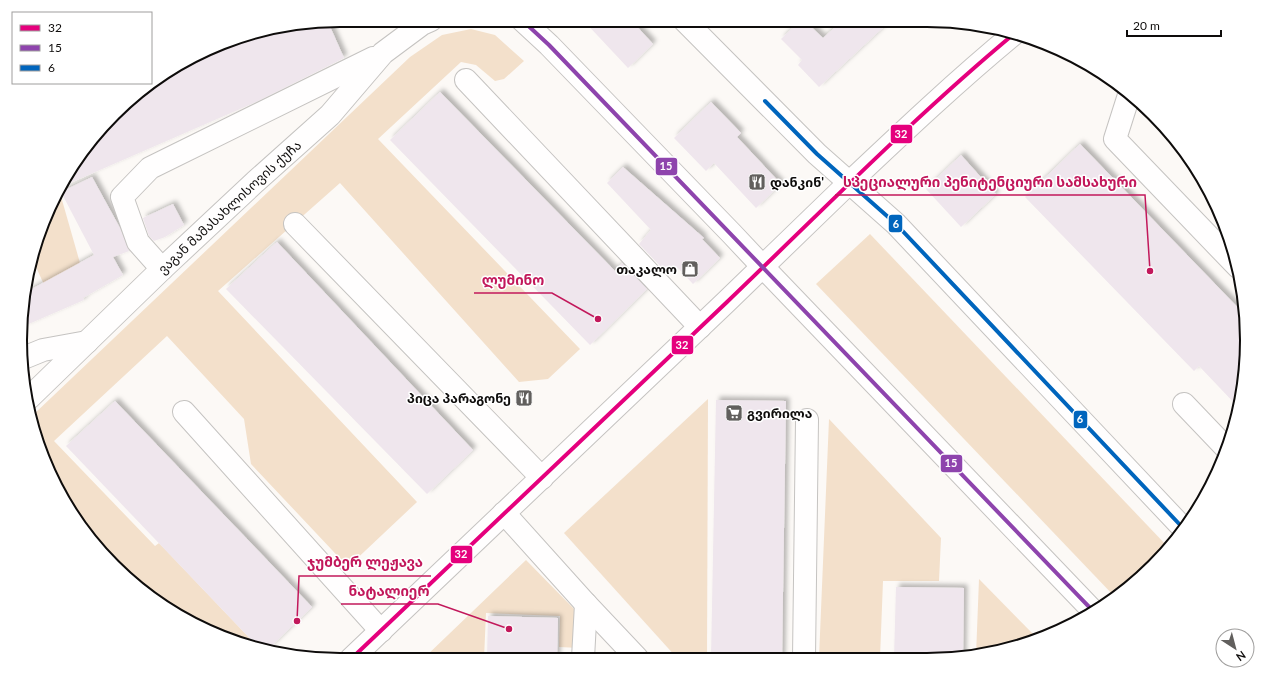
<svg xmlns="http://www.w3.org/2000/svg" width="1267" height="680" viewBox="0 0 1267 680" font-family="Lato,'Noto Sans Georgian',sans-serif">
<defs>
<filter id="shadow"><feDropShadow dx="3.5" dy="-3.5" stdDeviation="2" flood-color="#0004"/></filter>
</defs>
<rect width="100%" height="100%" fill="#fcf9f6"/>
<g fill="#f3e0cb">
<polygon points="471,29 495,35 524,61 504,79 495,81 476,65 461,62 378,139 580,349 548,379 519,382 340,183 218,291 417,502 348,567 251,464 244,419 167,336 54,441 155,546 159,543 261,650 180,617 100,551 44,463 33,415 410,57 442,35"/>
<polygon points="60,193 80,263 46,289 31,256"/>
<polygon points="870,234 1168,547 1153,566 1115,597 816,284"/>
<polygon points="708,399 707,658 677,658 564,533"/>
<polygon points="829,419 941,538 939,581 883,581 880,658 819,658"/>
<polygon points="526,560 578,613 580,648 559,647 560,616 486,613 484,659 423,659"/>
<polygon points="979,579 1038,639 1030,643 976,656"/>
</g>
<g fill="#efe6ed" filter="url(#shadow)">
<polygon points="583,20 631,20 653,44 628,68"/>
<polygon points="800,21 805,21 823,38 842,21 890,21 819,87 798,65 802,60 781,39"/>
<polygon points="328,22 344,58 256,102 63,186 74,162 145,86 237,37"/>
<polygon points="440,92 615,271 622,263 647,289 590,345 390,140"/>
<polygon points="711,102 741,133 737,137 781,184 756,208 714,163 706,171 674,138"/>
<polygon points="1080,144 1246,316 1244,382 1238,407 1199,366 1194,371 1025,197"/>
<polygon points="961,155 996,194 961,227 926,189"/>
<polygon points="623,167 704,238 702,239 720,258 693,284 678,268 675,271 670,266 665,271 639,244 651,230 607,183"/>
<polygon points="92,177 120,228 129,251 113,257 123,275 83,298 84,300 24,326 28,291 94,255 61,192"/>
<polygon points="173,204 184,225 165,237 154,241 149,236 143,218"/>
<polygon points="277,242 473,450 427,494 226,289"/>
<polygon points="716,400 786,401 782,658 711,658"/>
<polygon points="115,401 312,607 266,651 261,650 66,446"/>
<polygon points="896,587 964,588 963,657 894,658"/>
<polygon points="488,616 558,618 557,659 487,659"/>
</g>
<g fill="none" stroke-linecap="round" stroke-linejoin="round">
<g stroke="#c5c3c1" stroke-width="24">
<g id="minor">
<polyline points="522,20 549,45 732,234 763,267"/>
<polyline points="466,80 700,327"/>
<polyline points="1129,95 1115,139 1238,267"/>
<path d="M 850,182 C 904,131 958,80 1015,33"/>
<polyline points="295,224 542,478"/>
<polyline points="162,269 138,242 122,197 150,168 373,58"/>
<polyline points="21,359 43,350 87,342"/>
<path id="s1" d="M 29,398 L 162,269 L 255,182 L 330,115 L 383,53 L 422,24 L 431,20"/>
<polyline points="1184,404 1227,449"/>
<polyline points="184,412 381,631"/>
<polyline points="504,513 586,604 637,658"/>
<polyline points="583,658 586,604"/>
<polyline points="804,658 807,420"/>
</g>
</g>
<g stroke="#c5c3c1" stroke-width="24">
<g id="major">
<polyline points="684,20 817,154 896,224 1183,528"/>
<polyline points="763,267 1094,612"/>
<polyline points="351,659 725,303 850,182"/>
</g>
</g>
<use href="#minor" stroke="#fffefe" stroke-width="22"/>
<use href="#major" stroke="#fffefe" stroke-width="22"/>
<g stroke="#fff" stroke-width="7">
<path id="bus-1" d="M 351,659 C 476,540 602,422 727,302 C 822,211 914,117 1015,33"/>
</g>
<g stroke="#fff" stroke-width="7">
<path id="bus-2" d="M 522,20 L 549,45 C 731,233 912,423 1094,612"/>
</g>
<g stroke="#fff" stroke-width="7">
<polyline id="bus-3" points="765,101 817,154 896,224 1183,528"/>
</g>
<use href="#bus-1" stroke="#e5007d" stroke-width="4"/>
<use href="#bus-2" stroke="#8e44ad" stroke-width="4"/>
<use href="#bus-3" stroke="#0065bd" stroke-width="4"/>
</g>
<defs>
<g id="restaurant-square" transform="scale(0.9)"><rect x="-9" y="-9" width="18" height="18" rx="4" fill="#615f5d" stroke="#fff"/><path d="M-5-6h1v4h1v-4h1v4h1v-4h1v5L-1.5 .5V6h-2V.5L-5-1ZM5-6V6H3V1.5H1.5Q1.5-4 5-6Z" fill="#fff"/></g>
<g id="shop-square" transform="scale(0.9)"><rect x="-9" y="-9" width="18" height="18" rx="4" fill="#615f5d" stroke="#fff"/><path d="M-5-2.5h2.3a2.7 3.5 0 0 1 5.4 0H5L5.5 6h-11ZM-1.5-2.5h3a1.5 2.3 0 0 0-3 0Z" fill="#fff"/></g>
<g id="supermarket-square" transform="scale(0.9)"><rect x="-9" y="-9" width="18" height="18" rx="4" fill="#615f5d" stroke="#fff"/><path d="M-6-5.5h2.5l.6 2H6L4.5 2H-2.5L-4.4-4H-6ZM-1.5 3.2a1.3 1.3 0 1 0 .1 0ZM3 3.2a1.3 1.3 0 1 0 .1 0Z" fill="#fff"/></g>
</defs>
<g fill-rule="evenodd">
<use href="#restaurant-square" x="757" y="182"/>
<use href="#shop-square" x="690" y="269"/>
<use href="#restaurant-square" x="524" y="398"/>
<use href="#supermarket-square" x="734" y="413"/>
</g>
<g text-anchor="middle" stroke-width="3" stroke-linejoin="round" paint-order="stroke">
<g font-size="13" font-weight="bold" fill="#0e0c0b" stroke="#fff" text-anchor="start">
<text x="770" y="187">დანკინ'</text>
<text x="677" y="274" text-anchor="end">თაკალო</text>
<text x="511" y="403" text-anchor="end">პიცა პარაგონე</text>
<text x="747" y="418">გვირილა</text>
</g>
<g font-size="13" fill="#0e0c0b" stroke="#fff">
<text dy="5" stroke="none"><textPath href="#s1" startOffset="277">ვაგან მამასახლისოვის ქუჩა</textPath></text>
</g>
</g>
<path d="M0 0H1267V680H0ZM340 27H927A313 313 0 0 1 1240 340V340A313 313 0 0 1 927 653H340A313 313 0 0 1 27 340V340A313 313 0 0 1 340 27Z" fill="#fff" fill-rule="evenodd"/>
<path fill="none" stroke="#0e0c0b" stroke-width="2" d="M340 27H927A313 313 0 0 1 1240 340V340A313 313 0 0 1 927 653H340A313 313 0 0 1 27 340V340A313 313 0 0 1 340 27Z"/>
<path fill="none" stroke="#c2185b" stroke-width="1.5" d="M1150 271L1145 195H835M598 319L552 293H474M297 621L299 576H431M509 629L438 604H341"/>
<g fill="#c2185b" stroke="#fff" stroke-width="1.5">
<circle cx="1150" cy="271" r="4"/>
<circle cx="598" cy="319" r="4"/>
<circle cx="297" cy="621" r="4"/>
<circle cx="509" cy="629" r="4"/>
</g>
<g font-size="14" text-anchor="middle" font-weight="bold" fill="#c2185b" stroke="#fff" stroke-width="3" stroke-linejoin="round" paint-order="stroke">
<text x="990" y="187">სპეციალური პენიტენციური სამსახური</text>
<text x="513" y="285">ლუმინო</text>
<text x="365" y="567">ჯუმბერ ლეჟავა</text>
<text x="389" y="596">ნატალიერ</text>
</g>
<g stroke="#fff" stroke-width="1.5">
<rect x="890" y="124" width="23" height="20" rx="4" fill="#e5007d"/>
<rect x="655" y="157" width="23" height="19" rx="4" fill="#8e44ad"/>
<rect x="888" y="214" width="15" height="19" rx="4" fill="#0065bd"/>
<rect x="671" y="335" width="23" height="20" rx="4" fill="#e5007d"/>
<rect x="1073" y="410" width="15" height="19" rx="4" fill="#0065bd"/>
<rect x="940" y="454" width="23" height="19" rx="4" fill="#8e44ad"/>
<rect x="450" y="545" width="23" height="19" rx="4" fill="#e5007d"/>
</g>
<g font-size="11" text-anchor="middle" font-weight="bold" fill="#fff">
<text x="901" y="138">32</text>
<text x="666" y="170">15</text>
<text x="896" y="228">6</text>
<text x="682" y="349">32</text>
<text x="1080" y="423">6</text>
<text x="951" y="467">15</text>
<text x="461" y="558">32</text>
</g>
<rect x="12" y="12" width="140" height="72" fill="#ffffff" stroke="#9f9e9d"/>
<rect x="20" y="25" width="20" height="6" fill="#e5007d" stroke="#9f9e9d"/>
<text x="48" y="32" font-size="12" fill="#0e0c0b">32</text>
<rect x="20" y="45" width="20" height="6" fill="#8e44ad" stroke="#9f9e9d"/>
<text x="48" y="52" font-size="12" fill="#0e0c0b">15</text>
<rect x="20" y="65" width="20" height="6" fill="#0065bd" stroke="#9f9e9d"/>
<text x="48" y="72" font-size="12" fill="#0e0c0b">6</text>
<g transform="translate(1235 648) rotate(144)"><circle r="19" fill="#ffffff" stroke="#9f9e9d"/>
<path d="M0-3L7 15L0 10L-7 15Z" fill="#615f5d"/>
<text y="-6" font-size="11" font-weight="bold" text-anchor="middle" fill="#0e0c0b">N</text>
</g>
<path d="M1127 30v6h94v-6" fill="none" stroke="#0e0c0b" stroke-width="2"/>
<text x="1133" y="30" font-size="12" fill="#0e0c0b" stroke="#ffffff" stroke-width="3" paint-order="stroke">20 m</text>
</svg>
